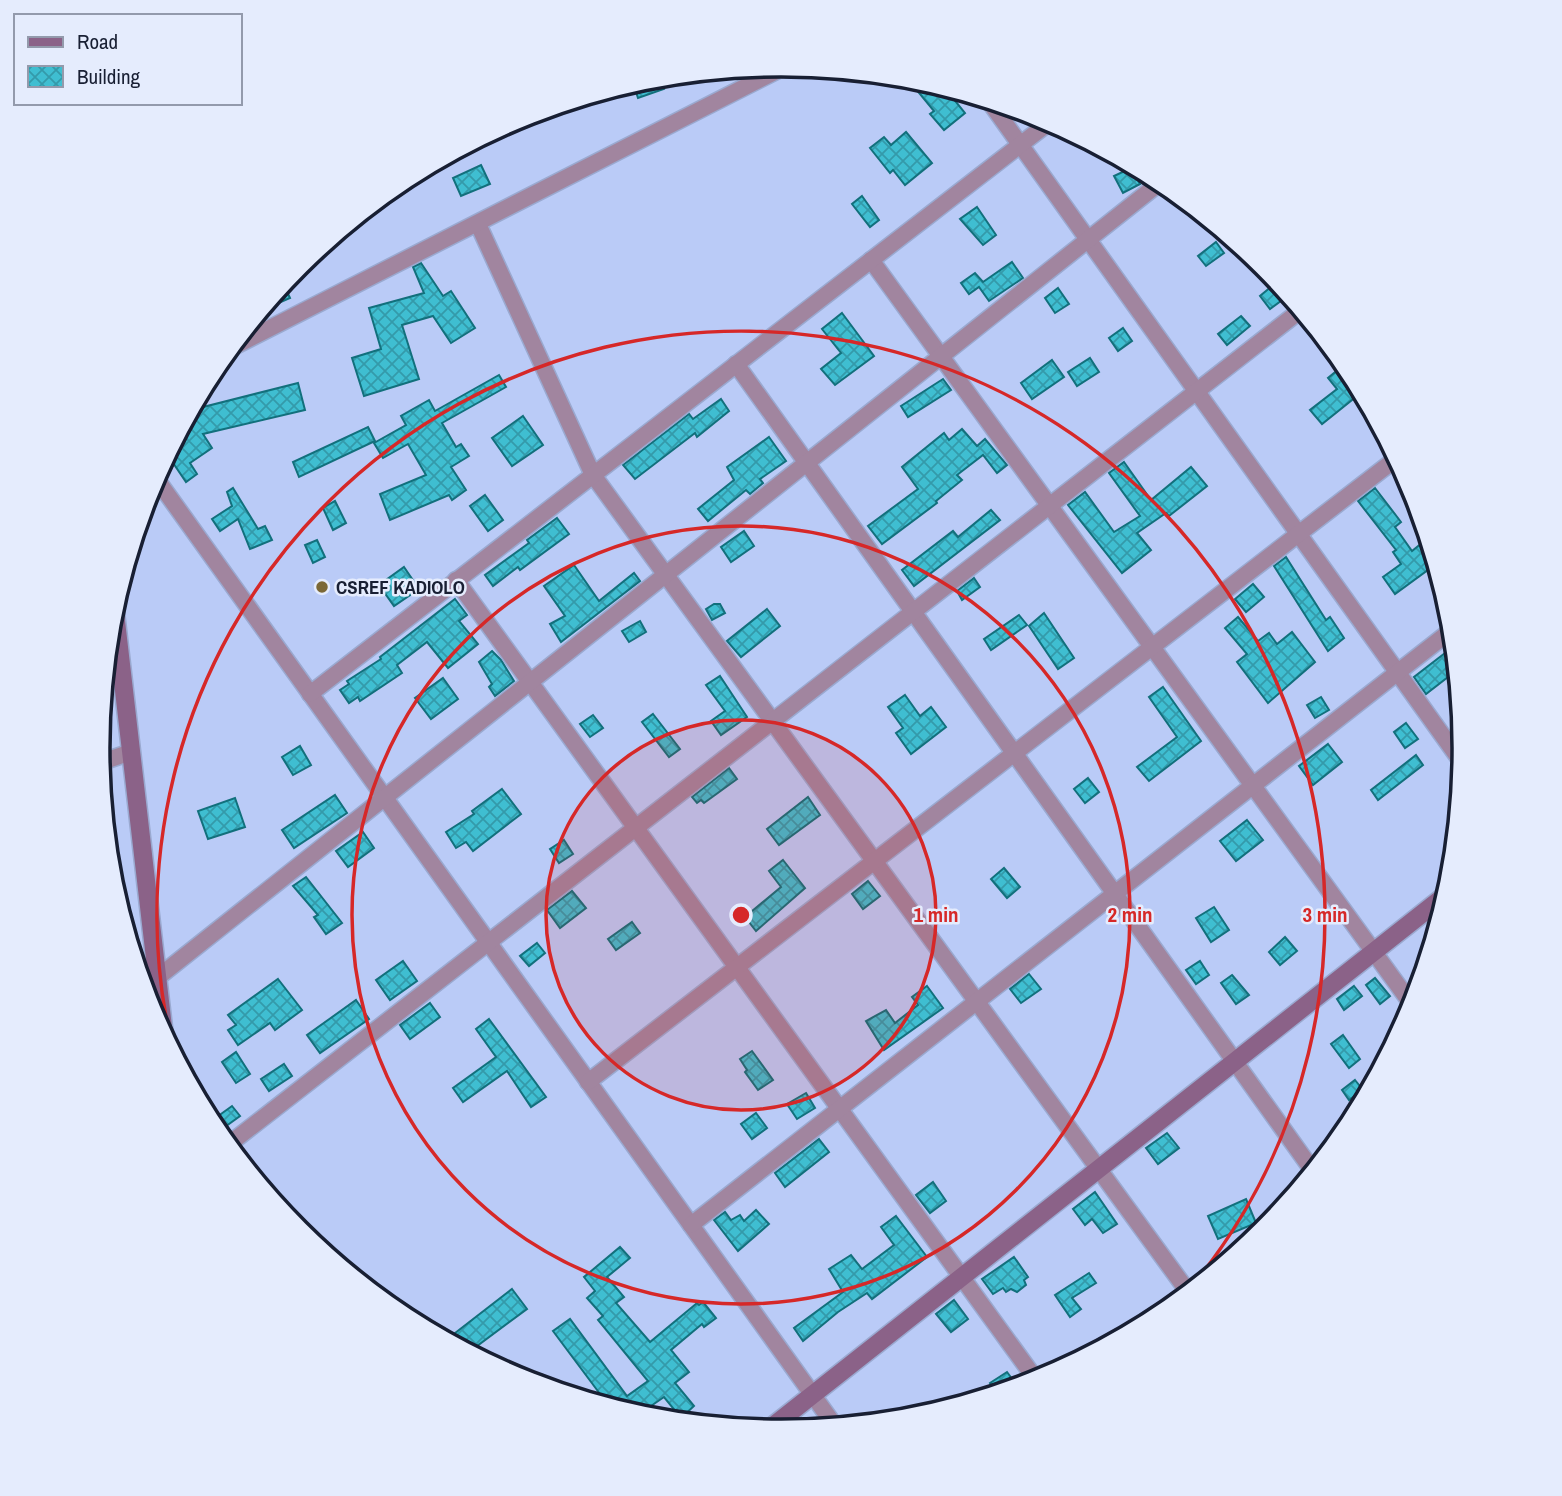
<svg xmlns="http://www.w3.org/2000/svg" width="1562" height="1496" viewBox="0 0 1562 1496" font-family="'Archivo Narrow',sans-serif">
<defs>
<pattern id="building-cross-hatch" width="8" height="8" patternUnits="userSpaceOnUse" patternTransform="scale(1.75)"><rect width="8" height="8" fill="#3fbed1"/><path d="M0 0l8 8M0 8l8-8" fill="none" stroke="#349aaa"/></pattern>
</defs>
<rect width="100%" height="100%" fill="#bacbf7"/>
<g fill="url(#building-cross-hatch)" stroke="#12707c" stroke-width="2">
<polygon points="660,77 664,89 638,98 633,83"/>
<polygon points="906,77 944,87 965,113 944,130 930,114 934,111"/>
<polygon points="906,132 932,163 905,185 893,170 890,173 870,148 884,137 891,145"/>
<polygon points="481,165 490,184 461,196 453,178"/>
<polygon points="1131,168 1140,184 1123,193 1114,176"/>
<polygon points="862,196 879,220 870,227 852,204"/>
<polygon points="977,207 996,235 983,245 960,219"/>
<polygon points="1216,242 1224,253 1206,266 1198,256"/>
<polygon points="1012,262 1023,278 989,301 979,287 969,294 961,283 975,273 983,282"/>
<polygon points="421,263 443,296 451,291 475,328 451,343 433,316 402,325 419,379 364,396 352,358 381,349 369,308 424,293 413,267"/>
<polygon points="1278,281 1289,295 1270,309 1260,296"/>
<polygon points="283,283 290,298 260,311 276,292"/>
<polygon points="1058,288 1069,304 1055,313 1045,298"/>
<polygon points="842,313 874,356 835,385 821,369 841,353 822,329"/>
<polygon points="1241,316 1250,326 1227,345 1218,334"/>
<polygon points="1123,328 1132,341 1118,351 1109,338"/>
<polygon points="1090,358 1099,372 1077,386 1068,372"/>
<polygon points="1052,360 1064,377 1032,399 1021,383"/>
<polygon points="1345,364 1362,392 1322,424 1310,410 1337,389 1328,378"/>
<polygon points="499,375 506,387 442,423 456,447 461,444 469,456 451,467 466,490 452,500 449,495 390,520 380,494 426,475 408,444 383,458 374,443 406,425 401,416 429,400 435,411"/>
<polygon points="943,379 951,390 908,417 901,406"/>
<polygon points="298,383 305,410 203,434 212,448 190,463 197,474 186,482 167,454 197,398 203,407"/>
<polygon points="721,399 729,411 697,437 695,433 635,479 623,465 689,414 693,419"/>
<polygon points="523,416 543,445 512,466 492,438"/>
<polygon points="368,427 375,441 299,477 293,462"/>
<polygon points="962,429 977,446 985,439 1007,465 997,473 983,455 957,475 962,480 936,501 937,503 882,544 868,526 918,489 902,467 944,433 949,440"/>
<polygon points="769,437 786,461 760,479 763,483 750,494 746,490 708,521 698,509 734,480 727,467"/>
<polygon points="1124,462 1151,500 1191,467 1207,486 1169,516 1166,513 1137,533 1151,550 1122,573 1068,505 1085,492 1114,532 1140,516 1109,473"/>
<polygon points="233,488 258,529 265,526 272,540 250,549 238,519 220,531 212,519 232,506 227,492"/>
<polygon points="1375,488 1401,522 1395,527 1412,551 1428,538 1436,564 1395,594 1383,577 1401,564 1393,552 1396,550 1358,501"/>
<polygon points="485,495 503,520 488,531 470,506"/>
<polygon points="335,501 346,523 333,530 323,508"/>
<polygon points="991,510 1000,520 914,586 902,570 953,531 958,537"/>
<polygon points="557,518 569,534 520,570 518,567 493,586 485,575 529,543 527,540"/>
<polygon points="744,531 754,546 731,562 721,547"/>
<polygon points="317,540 325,557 313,563 305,545"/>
<polygon points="1286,557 1326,620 1330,617 1344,638 1328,651 1274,566"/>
<polygon points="574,565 599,601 634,573 640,581 561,642 550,624 565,616 544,586"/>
<polygon points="404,567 419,589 394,606 379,585"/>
<polygon points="974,578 980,587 962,600 957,591"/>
<polygon points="1253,584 1264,597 1246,612 1235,599"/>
<polygon points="455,599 467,615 459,621 478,644 448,668 427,642 397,665 402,673 360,701 358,697 349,703 340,690 349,684 347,681 381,659 380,657"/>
<polygon points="714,604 720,604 725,613 712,620 706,609"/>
<polygon points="767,609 780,626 741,657 727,641"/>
<polygon points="1044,613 1074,658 1058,669 1029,626"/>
<polygon points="1019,615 1027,625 991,650 984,639"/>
<polygon points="1238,617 1258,641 1269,633 1277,644 1292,632 1315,662 1268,703 1237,662 1247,654 1225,628"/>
<polygon points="640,621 646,632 629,642 622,631"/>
<polygon points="1454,646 1457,670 1426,694 1414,677"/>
<polygon points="492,651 501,660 514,681 495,696 489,687 492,684 479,662"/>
<polygon points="720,676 747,717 721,735 711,721 725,711 706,685"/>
<polygon points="443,678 458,699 431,719 415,698"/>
<polygon points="1163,687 1201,741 1149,781 1137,767 1177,737 1149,697"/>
<polygon points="905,695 920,716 931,707 946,727 911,754 896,733 903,728 888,707"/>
<polygon points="1321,697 1329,710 1315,718 1307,705"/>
<polygon points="653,714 680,749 669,757 642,722"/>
<polygon points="593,715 603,728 590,737 580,724"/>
<polygon points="1406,723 1418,739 1405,748 1394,732"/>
<polygon points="1328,744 1342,762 1313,785 1299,766"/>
<polygon points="300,746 311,765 293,775 282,757"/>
<polygon points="1416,755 1423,765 1378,800 1371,790"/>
<polygon points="729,768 737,779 704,803 701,800 697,803 692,797"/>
<polygon points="1088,778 1099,792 1085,803 1074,789"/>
<polygon points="502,789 521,814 473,851 466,842 456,848 446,832 474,814 472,811"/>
<polygon points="335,795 347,813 294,848 282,830"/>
<polygon points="808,797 820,815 779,845 767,829"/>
<polygon points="235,798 245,827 208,839 198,811"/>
<polygon points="1247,820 1263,840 1236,861 1220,841"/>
<polygon points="363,832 374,848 348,867 336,851"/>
<polygon points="564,840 573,854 559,863 550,849"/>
<polygon points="783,860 805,888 756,931 745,917 781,887 769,871"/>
<polygon points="1004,868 1020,887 1007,898 991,879"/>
<polygon points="306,877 342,923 326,934 314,917 318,915 293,886"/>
<polygon points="868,881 880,896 863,909 852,894"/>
<polygon points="572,891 586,908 560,928 547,910"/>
<polygon points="1214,907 1229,930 1211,942 1196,918"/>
<polygon points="632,922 640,933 616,950 608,939"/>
<polygon points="1285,937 1297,951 1280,965 1269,952"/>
<polygon points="537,943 545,953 529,966 520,956"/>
<polygon points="403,961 417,981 390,1000 376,980"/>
<polygon points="1200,961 1209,975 1196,984 1186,970"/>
<polygon points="1029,974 1041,989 1021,1003 1010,989"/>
<polygon points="1232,975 1249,995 1236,1004 1221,983"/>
<polygon points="1375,978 1390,996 1380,1004 1366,985"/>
<polygon points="278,979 302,1010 275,1030 270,1023 238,1045 228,1030 236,1025 228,1015"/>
<polygon points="927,986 943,1008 884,1050 866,1021 886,1010 895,1023 918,1005 912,997"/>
<polygon points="1354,986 1362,996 1344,1010 1337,999"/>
<polygon points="356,1000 369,1019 320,1053 307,1035"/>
<polygon points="430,1003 440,1017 410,1039 400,1025"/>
<polygon points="489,1019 546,1097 531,1107 507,1071 463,1102 453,1088 496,1057 476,1029"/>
<polygon points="1343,1035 1360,1059 1349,1068 1331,1044"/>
<polygon points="752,1051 773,1080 758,1090 745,1072 747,1070 740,1059"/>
<polygon points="236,1052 250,1074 236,1083 222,1062"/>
<polygon points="284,1064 292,1076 269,1091 261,1079"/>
<polygon points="1355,1080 1363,1090 1349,1100 1342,1090"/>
<polygon points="806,1093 815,1108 797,1119 787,1104"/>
<polygon points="232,1106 240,1116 218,1132 210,1122"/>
<polygon points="756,1113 767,1128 752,1139 741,1124"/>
<polygon points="1167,1133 1179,1148 1158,1164 1146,1148"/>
<polygon points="819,1139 829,1152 785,1187 775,1173"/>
<polygon points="933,1182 946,1201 930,1213 916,1195"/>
<polygon points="1095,1192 1117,1224 1103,1233 1092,1219 1085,1225 1073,1209"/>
<polygon points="1246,1199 1256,1223 1218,1239 1208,1216"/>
<polygon points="756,1210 769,1224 738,1251 714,1220 725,1212 731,1220 740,1215 744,1221"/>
<polygon points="896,1216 927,1257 872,1299 867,1293 838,1312 803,1341 794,1328 843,1292 829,1269 851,1255 862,1269 894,1245 881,1227"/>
<polygon points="620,1247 630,1258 607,1277 624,1297 616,1303 650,1342 697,1303 699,1305 703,1302 716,1318 704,1327 702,1324 671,1350 689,1372 675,1383 694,1406 681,1418 664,1397 638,1415 609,1406 553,1331 570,1319 627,1396 648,1381 598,1320 603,1316 587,1298 595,1291 584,1277"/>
<polygon points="1014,1257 1028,1277 1024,1280 1026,1285 1017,1292 1011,1289 1006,1292 1003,1288 993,1294 982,1279"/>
<polygon points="1089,1273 1096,1283 1072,1298 1081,1309 1070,1317 1055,1295"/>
<polygon points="512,1289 527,1309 469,1352 446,1340"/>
<polygon points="954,1300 968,1319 951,1332 936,1314"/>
<polygon points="1007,1372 1018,1387 996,1393 990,1383"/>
</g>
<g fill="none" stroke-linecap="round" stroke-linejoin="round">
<g stroke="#9aa9d0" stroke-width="19">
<g id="street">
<polyline points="989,101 1463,764"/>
<polyline points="478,224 593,475 1189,1293"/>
<polyline points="871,260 1413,1006"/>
<polyline points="229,349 788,65"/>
<polyline points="736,364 1313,1171"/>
<polyline points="155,477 835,1426"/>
<polyline points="456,580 1037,1381"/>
<polyline points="310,694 1051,121"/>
<polyline points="99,763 131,752"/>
<polyline points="157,978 1162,181"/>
<polyline points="588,1082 1397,458"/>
<polyline points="228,1145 1301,310"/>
<polyline points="691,1225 1453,629"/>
</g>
</g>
<g stroke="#9aa9d0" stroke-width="21">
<g id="secondary">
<polyline points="114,604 164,1036"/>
<polyline points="768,1430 1447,894"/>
</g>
</g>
<use href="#street" stroke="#a1859f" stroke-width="16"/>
<use href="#secondary" stroke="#8b6288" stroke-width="18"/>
</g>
<circle cx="741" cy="915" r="195" fill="#d62828" fill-opacity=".12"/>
<g fill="none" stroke="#d62828" stroke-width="3.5">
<circle cx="741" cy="915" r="195"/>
<circle cx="741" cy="915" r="389"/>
<path d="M173 1051A584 584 0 1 1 1182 1298"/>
</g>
<circle fill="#7b6836" stroke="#e5ecfd" stroke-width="2.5" cx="322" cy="587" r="7"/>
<g text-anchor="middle" stroke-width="5" stroke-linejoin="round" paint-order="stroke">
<g font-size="19" font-weight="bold" fill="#181f33" stroke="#e5ecfd" text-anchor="start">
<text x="336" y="594">CSREF KADIOLO</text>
</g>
</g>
<path d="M0 0H1562V1496H0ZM110 748a671 671 0 1 1 1342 0a671 671 0 1 1-1342 0Z" fill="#e5ecfd" fill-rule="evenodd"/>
<path fill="none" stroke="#181f33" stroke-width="3.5" d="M110 748a671 671 0 1 1 1342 0a671 671 0 1 1-1342 0Z"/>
<circle cx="741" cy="915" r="10" fill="#d62828" stroke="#e5ecfd" stroke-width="3.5"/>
<g font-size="21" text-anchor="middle" font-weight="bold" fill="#d62828" stroke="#e5ecfd" stroke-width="5" stroke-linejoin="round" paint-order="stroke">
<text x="936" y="922">1 min</text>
<text x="1130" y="922">2 min</text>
<text x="1325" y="922">3 min</text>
</g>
<rect x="14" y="14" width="228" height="91" fill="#e5ecfd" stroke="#939aac" stroke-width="2"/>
<rect x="28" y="37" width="35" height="10" fill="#8b6288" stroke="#939aac" stroke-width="2"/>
<text x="77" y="49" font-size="21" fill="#181f33">Road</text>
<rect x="28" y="66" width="35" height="21" fill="url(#building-cross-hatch)" stroke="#939aac" stroke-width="2"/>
<text x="77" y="84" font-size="21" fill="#181f33">Building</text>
</svg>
